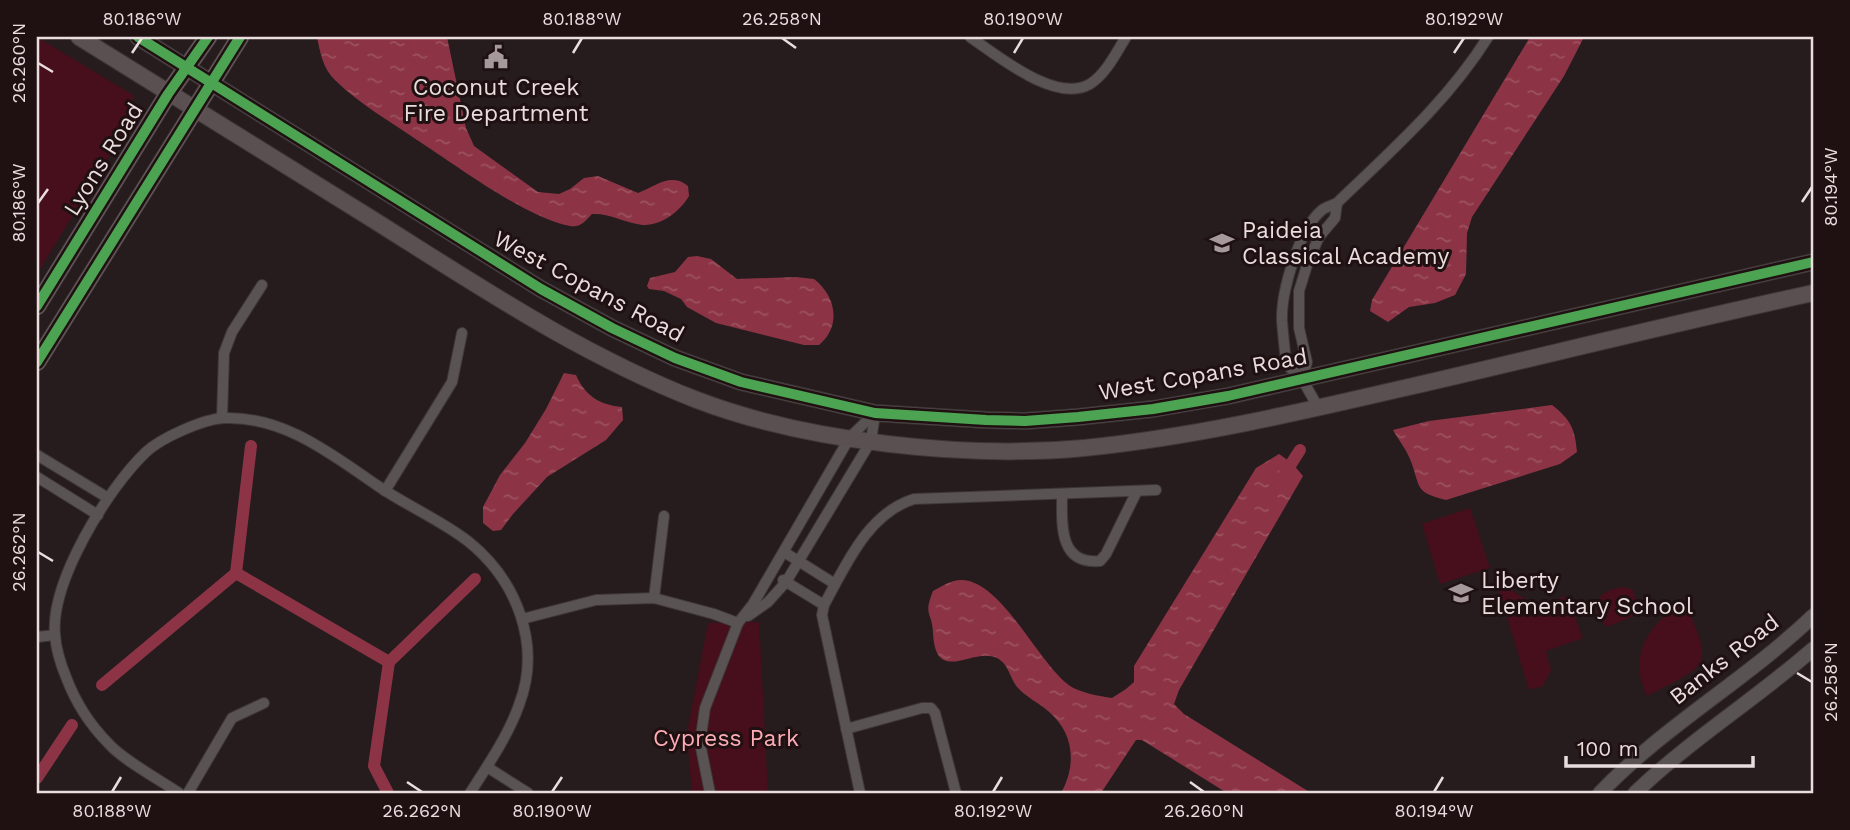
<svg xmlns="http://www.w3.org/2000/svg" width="1850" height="830" viewBox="0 0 1850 830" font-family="'Work Sans',sans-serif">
<defs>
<pattern id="water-ripples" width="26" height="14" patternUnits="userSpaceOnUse" patternTransform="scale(1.75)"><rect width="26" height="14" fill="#8c3445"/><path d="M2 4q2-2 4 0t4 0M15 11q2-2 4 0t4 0" fill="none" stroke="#9c515f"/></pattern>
</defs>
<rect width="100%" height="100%" fill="#261c1e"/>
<g fill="#470e1c">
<polygon points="37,37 133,95 131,120 37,274"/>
<polygon points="1470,508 1490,568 1440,584 1422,524"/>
<path d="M 1624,587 L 1633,590 L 1639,612 L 1636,615 L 1607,627 C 1587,606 1598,589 1624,587 Z"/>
<polygon points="1508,588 1529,601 1532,606 1567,596 1583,638 1546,651 1551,670 1543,686 1529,690 1499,591"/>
<path d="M 1684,601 C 1715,669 1709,664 1647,696 C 1627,654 1649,624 1684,601 Z"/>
<polygon points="759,622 768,793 692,793 687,733 708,623"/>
</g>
<g fill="url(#water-ripples)">
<path d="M 317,37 L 447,37 L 466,128 L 474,146 L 538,192 L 559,194 L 570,189 L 584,178 L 598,176 L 638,193 C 656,186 671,172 688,186 L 689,196 C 679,213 657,229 637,224 C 621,221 609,213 592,214 C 586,220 581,228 570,226 C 526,218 456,165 417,140 C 390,121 359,104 335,80 C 323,69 320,52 317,37 Z"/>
<polygon points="1530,37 1584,37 1564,76 1472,217 1467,233 1466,274 1455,295 1435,303 1409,307 1388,322 1370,311 1372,300"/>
<path d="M 697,256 L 711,259 L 737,279 L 796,277 L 814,279 C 837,297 841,327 819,345 L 804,345 L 716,323 L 687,307 L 681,299 L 664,291 L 649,289 L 647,286 L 650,278 L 675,272 L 688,257 Z"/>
<path d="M 564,373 L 576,375 C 585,396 600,405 622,407 L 623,420 L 606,440 L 547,477 L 513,514 L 501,530 L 493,531 L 483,523 L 483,507 L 500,475 L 525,443 L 546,409 Z"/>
<path d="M 1552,405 C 1570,419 1575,428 1577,452 L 1560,464 L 1446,500 C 1413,492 1421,486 1410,459 C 1406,449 1398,439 1393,430 L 1429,421 Z"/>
<path d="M 1279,454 L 1292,463 L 1303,476 L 1179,690 L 1174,704 L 1184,714 L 1311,793 L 1227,793 L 1142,740 L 1136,740 L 1101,793 L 1061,793 C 1077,765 1074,732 1048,711 C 1039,703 1026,697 1018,688 C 1010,679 1009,664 997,658 C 973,646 935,687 933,632 C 932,611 923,616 933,591 C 942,586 953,579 963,580 C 1003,583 1038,663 1070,686 C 1081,693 1099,696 1112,698 L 1126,689 L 1134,682 L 1134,666 L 1256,468 Z"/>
</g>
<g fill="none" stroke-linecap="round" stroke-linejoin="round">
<g stroke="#8c3445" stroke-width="12">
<polyline points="251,446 236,573 389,662 374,766 388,793"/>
<polyline points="1284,475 1300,450"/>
<polyline points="389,662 475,579"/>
<polyline points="102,685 236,573"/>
<polyline points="37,778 72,725"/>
</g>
<g stroke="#3e3737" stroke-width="12">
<g id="minor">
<path d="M 970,37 C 998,56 1056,104 1090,84 C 1106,74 1116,53 1126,37"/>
<polyline points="1302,379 1307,362 1299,328 1299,291 1308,262 1319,237 1335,218 1337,203"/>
<path d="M 1318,407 L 1302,379 L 1286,364 C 1285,350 1283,335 1282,321 C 1281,292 1299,229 1322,210 C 1326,207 1333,205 1337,203 C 1391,151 1448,101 1488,37"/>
<polyline points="222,418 224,353 232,332 262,285"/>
<polyline points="37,455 108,498"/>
<polyline points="37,477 98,515"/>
<polyline points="385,491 452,382 462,333"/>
<path d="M 1062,494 C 1062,523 1058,565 1100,561 L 1106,554 L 1137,491"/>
<polyline points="784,552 835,584"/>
<polyline points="783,580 824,605"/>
<polyline points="654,598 664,516"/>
<polyline points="748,616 768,602 786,582 871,441 875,414"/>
<polyline points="522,619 596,600 654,598 714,614 738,623"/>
<polyline points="37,637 55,635"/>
<polyline points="846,729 922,708 931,708 935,713 956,793"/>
<polyline points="487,767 528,793"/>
<path d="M 179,793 C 160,780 123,760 109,744 C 90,725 75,701 66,677 C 61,665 56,648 55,635 C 50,582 108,488 146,452 C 161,438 203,419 224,418 C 284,416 331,454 378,486 C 407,506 441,520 469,542 C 517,581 542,645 519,705 C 508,736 488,765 470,793"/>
<polyline points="188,793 232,718 264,703"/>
<polyline points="710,793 700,743 705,708 738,623 753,604 850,437 875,413"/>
<path d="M 860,793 L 822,615 L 824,605 C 846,565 868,513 914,499 L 1156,490"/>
</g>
</g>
<g stroke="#3e3737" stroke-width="16">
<g id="tertiary">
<path d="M 1600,793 C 1664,726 1746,680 1813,616"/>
<path d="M 1635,793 C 1690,740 1756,699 1813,649"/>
</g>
</g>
<g stroke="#3e3737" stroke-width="18">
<g id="secondary">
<path d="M 79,37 C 176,98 274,158 372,219 C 477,285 581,355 697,400 C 807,442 966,459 1084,448 C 1195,437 1305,411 1413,386 C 1547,355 1680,322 1813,293"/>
<polyline points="138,37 541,289 612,328 675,358 741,382 875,413 986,420 1025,421 1078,417 1153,409 1228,396 1813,262"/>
</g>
</g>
<g stroke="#3e3737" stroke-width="19">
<g id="primary">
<polyline points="37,306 168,94 208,37"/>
<polyline points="37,362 240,37"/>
</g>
</g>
<use href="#minor" stroke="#5a5354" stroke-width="10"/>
<use href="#tertiary" stroke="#5a5354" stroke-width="14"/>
<use href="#secondary" stroke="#5b5051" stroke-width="16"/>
<use href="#primary" stroke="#625456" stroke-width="18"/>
<g stroke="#1f1012" stroke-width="15">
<g id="cycleway">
<polyline points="138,37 541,289 612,328 675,358 741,382 875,413 986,420 1025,421 1078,417 1153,409 1228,396 1813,262"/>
<polyline points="37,306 168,94 208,37"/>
<polyline points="37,362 240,37"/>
</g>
</g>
<use href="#cycleway" stroke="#4ca352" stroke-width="10"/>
</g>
<path fill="none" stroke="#e9ddde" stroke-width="2.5" d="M 782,38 L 796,48M 132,53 L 142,38M 573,53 L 582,38M 1014,53 L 1023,38M 1454,53 L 1464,38M 38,63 L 53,72M 1802,202 L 1812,187M 38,203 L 48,189M 38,552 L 53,561M 1797,673 L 1812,682M 407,782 L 422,792M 1190,782 L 1204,792M 112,792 L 121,777M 552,792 L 562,777M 993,792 L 1002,777M 1434,792 L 1443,777"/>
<defs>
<g id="civic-bare" transform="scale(1.89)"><path d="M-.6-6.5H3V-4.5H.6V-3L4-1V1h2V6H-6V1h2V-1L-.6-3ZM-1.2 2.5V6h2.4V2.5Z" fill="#a5999b" stroke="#1f1012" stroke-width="2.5" paint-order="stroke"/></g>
<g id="school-bare" transform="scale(1.89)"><path d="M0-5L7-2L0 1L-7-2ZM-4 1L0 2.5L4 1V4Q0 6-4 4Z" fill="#a5999b" stroke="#1f1012" stroke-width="2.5" paint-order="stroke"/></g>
</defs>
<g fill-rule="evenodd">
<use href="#civic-bare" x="496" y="57"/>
<use href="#school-bare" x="1222" y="243"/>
<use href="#school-bare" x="1461" y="593"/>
</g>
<g text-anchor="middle" stroke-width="6" stroke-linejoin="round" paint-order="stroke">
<g font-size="23" fill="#e9ddde" stroke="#1f1012" text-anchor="start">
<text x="496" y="95" text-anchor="middle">Coconut Creek<tspan x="496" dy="26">Fire Department</tspan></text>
<text x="1242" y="238">Paideia<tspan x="1242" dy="26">Classical Academy</tspan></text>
<text x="1481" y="588">Liberty<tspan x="1481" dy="26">Elementary School</tspan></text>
</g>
<g font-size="23" fill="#e9ddde" stroke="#1f1012">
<text transform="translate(103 159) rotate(-58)" y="8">Lyons Road</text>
<text transform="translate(589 286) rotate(28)" y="8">West Copans Road</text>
<text transform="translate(1203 374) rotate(-10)" y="8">West Copans Road</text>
<text transform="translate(1724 659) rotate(-38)" y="8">Banks Road</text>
</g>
<g font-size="23" fill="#fdacb5" stroke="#1f1012">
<text x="726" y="746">Cypress Park</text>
</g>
</g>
<rect width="1850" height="830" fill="none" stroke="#1f1012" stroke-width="77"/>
<path d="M1566 756v10h187v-10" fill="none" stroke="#e9ddde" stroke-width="3.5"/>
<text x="1577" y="756" font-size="21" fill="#e9ddde" stroke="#1f1012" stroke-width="5" paint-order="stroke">100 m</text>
<rect x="38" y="38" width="1774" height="754" fill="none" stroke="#e9ddde" stroke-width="2.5"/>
<g font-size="18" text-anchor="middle" fill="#e9ddde">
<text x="142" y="25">80.186°W</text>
<text x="582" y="25">80.188°W</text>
<text x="782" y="25">26.258°N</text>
<text x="1023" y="25">80.190°W</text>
<text x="1464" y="25">80.192°W</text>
<text transform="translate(19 63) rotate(-90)" y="6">26.260°N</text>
<text transform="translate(1831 187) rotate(-90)" y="6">80.194°W</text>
<text transform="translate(19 203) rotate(-90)" y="6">80.186°W</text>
<text transform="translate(19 552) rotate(-90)" y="6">26.262°N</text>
<text transform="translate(1831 682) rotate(-90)" y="6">26.258°N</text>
<text x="112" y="817">80.188°W</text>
<text x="422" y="817">26.262°N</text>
<text x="552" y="817">80.190°W</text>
<text x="993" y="817">80.192°W</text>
<text x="1204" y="817">26.260°N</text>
<text x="1434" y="817">80.194°W</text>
</g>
</svg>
